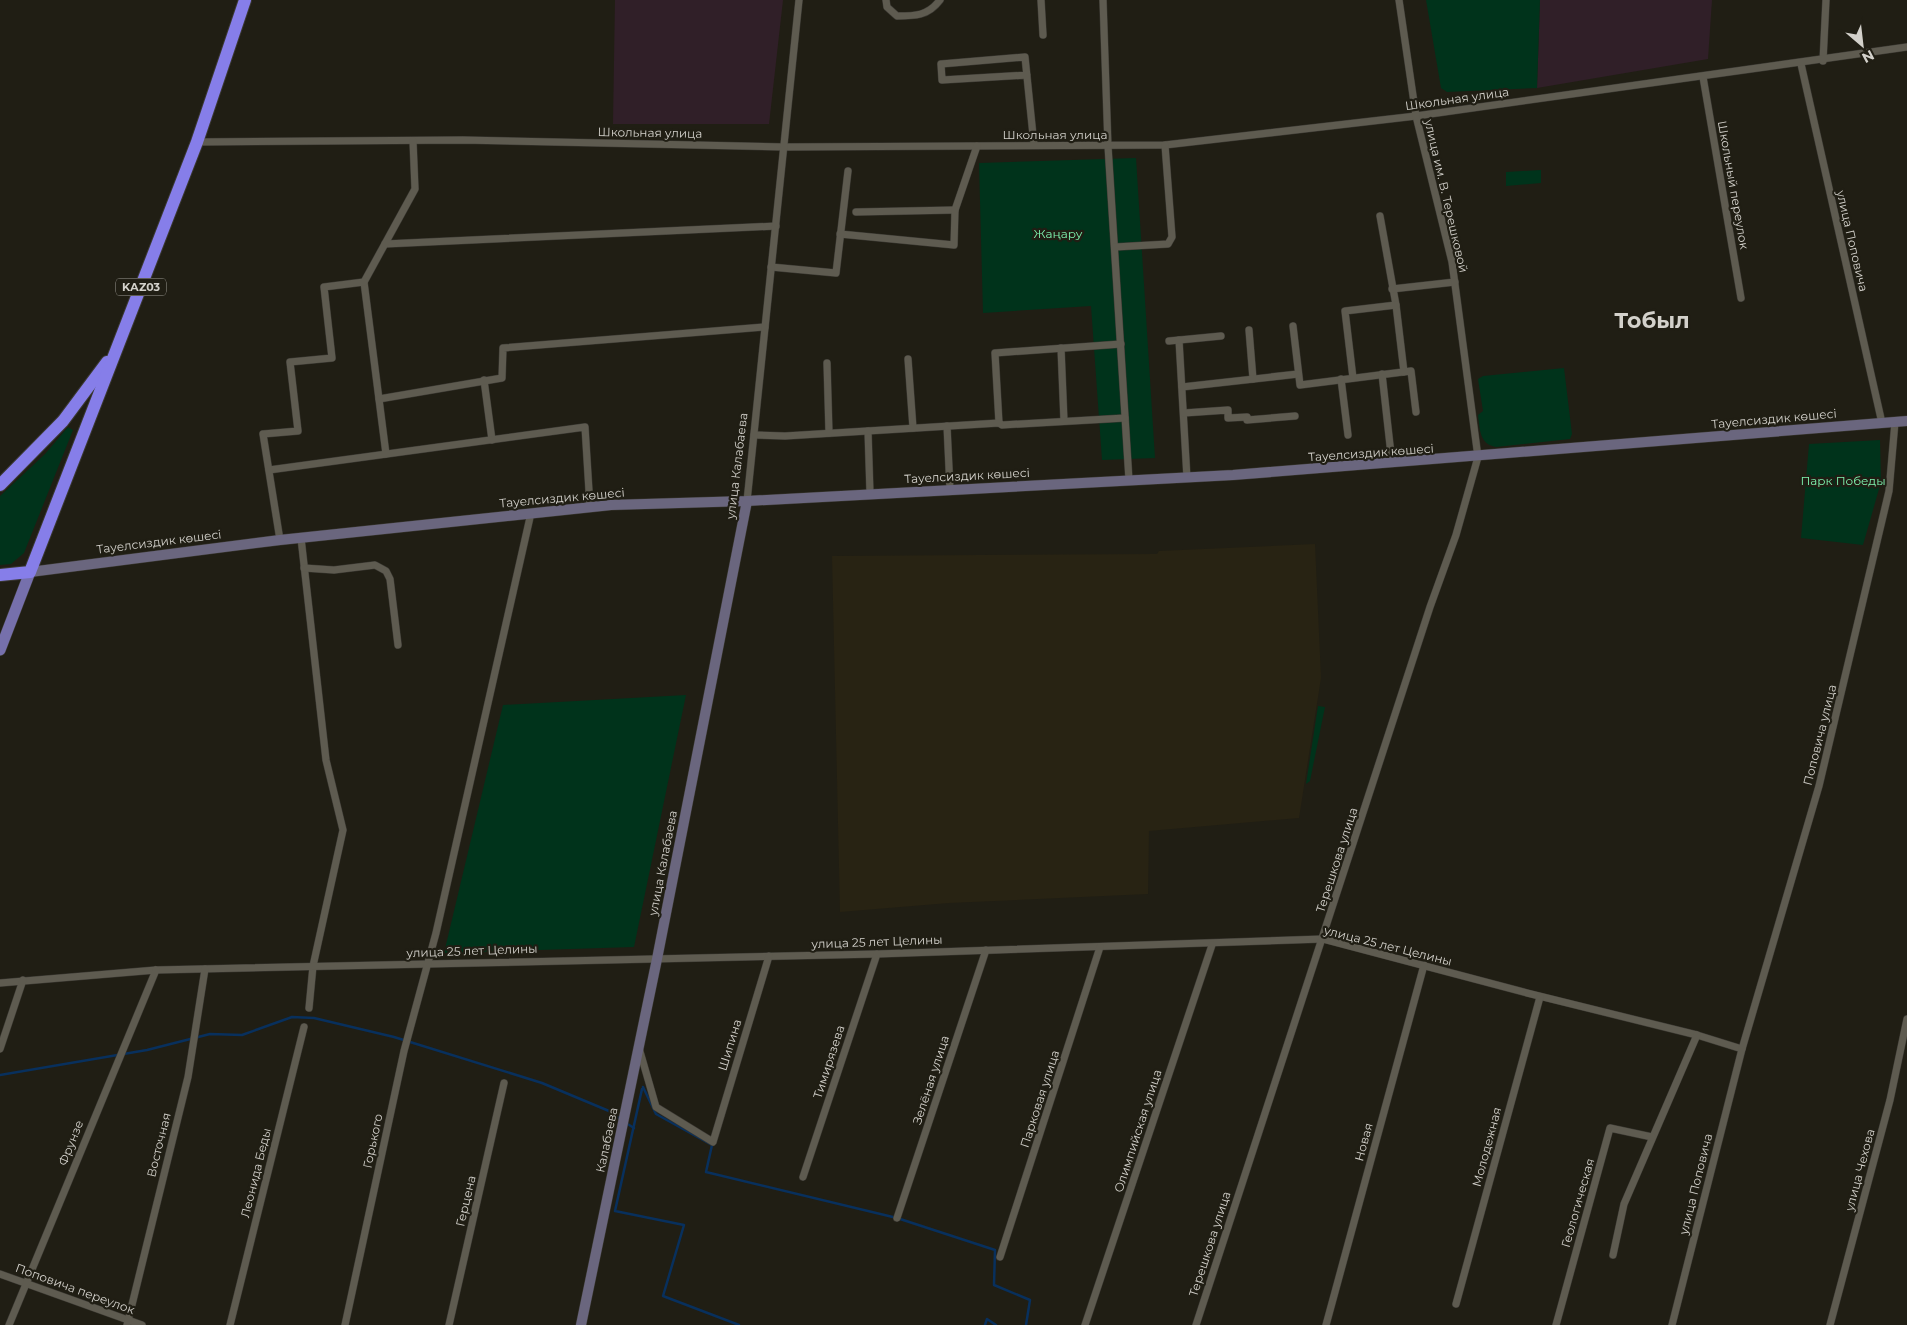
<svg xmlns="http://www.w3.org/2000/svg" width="1907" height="1325" viewBox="0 0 1907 1325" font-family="Montserrat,sans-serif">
<rect width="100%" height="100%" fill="#201e14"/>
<polygon fill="#282313" points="1315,544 1321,678 1299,818 1149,831 1148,894 949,903 840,912 832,556 1157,554 1159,551"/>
<g fill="#301f28">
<polygon points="615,0 783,0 769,124 613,124"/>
<polygon points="1540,0 1712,0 1708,59 1537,88"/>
</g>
<g fill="#00331b">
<polygon points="1426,0 1540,0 1537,88 1447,92 1441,88"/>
<polygon points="1136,158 1155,458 1102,460 1091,306 983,313 979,163"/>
<polygon points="1541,170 1541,183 1506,186 1506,172"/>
<path d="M 1564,368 L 1572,434 L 1570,439 L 1496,447 C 1479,444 1480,429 1478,415 L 1483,411 L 1478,379 L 1483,376 Z"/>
<polygon points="68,427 73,430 24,553 11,564 0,565 0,496 45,454"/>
<polygon points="1880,440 1881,482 1863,545 1801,538 1809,444"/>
<polygon points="686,695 634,947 444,953 503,705"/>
<polygon points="1318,706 1325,707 1310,781 1306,784"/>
</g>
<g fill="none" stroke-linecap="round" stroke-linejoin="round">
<g stroke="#08305d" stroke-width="2.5">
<polyline points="0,1075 147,1050 210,1034 242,1035 292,1017 314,1018 394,1037 542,1083 609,1111 621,1120"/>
<polyline points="643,1087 656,1114 712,1145 706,1172 897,1218 995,1250 994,1285 1030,1300 1026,1325"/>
<polyline points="642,1089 615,1211 684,1225 663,1296 739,1325"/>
<polyline points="626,1123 634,1128"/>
<polyline points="985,1325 987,1319 996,1325"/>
</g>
<g stroke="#3a3832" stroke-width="8">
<g id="street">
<path d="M 886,0 L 887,7 L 897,16 C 915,16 928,16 940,0"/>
<polyline points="1041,0 1043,35"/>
<polyline points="1103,0 1108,146 1129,480"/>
<polyline points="1823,61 1826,0"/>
<polyline points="1801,64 1882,423"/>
<polyline points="1027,75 942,80 941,64 1025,57 1034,145"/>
<polyline points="1703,77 1741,298"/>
<polyline points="197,142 463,140 784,147 1165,145 1416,116 1907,47"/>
<polyline points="856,212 955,210"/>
<polyline points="1380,216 1396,305 1404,372"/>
<polyline points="840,234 954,245 955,210 977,146"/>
<polyline points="385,244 776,226"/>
<polyline points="1115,247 1168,244 1172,237 1165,145"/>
<polyline points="771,267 836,273 848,171"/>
<polyline points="1392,289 1455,282"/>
<polyline points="1293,326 1300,385 1411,371 1416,412"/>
<polyline points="1249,330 1253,379"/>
<polyline points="1179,340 1187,478"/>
<polyline points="1169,341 1221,336"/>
<polyline points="1061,348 1064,421"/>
<polyline points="908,359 913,428"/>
<polyline points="827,363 829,433"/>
<polyline points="1382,374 1392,463"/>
<polyline points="1353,378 1345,311 1396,305"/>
<polyline points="1341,379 1348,435"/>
<polyline points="484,380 492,440"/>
<polyline points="1182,387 1298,374"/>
<polyline points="379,399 502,378 503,348 765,327"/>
<polyline points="1184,413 1228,410 1228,418 1247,417 1247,420 1295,416"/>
<polyline points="999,423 995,353 1121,344"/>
<polyline points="947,426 950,489"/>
<polyline points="868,431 870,493"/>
<polyline points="754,435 785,436 999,423 1002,425 1125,418"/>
<polyline points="386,454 364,282 415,189 413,141"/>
<polyline points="269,470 585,427 590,507"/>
<polyline points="747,501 799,0"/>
<polyline points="301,538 326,760 343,830 313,966 309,1008"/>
<polyline points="280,540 263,434 298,431 290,362 332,358 324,287 364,282"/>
<polyline points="304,568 334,570 375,565 386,571 390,579 398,645"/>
<polyline points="0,983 156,970 877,954 1323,939 1527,993 1697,1035 1742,1049"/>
<polyline points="639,1048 656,1107 713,1142 769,956"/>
<polyline points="0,1049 23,980"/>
<polyline points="803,1177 877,954"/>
<polyline points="897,1218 986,950"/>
<polyline points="1613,1255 1624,1204 1697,1035"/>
<polyline points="1000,1257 1100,947"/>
<polyline points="0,1274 142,1325"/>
<polyline points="1456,1304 1540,997"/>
<polyline points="9,1325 156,970"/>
<polyline points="127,1325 188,1077 205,969"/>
<polyline points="230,1325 304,1027"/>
<polyline points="345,1325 404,1051 436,933 531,513"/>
<polyline points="449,1325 504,1083"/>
<polyline points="1085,1325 1212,945"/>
<polyline points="1196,1325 1430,607 1456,535 1478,457 1452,262 1416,116 1399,0"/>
<polyline points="1326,1325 1424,965"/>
<polyline points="1556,1325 1610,1128 1652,1137"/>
<polyline points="1672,1325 1742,1049 1819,786 1889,491 1895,422"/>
<polyline points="1830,1325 1890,1100 1907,1019"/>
</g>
</g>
<g stroke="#3a3832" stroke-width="11">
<g id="secondary">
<polyline points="30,572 280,540 611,505 747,501 1233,475 1907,421"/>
<polyline points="581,1325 657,959 747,501"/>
</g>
</g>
<g stroke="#3a3832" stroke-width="12">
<polyline id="primary" points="0,650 30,572"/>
</g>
<g stroke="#3a3832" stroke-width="14">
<g id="highway">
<polyline points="0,485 63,421 107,362"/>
<polyline points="0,575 30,572 197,142 245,0"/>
</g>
</g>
<use href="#street" stroke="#5e5b50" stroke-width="7"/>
<use href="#secondary" stroke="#6a667e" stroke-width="10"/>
<use href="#primary" stroke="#7670ac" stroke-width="11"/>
<use href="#highway" stroke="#867ee9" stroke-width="12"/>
</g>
<g text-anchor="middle" stroke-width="4.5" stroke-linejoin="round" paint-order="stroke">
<rect fill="#201e14" stroke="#9d9b94" stroke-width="1" x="116" y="278.5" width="50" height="17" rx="4"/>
<g font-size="11" font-weight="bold" fill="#d3d1cb">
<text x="141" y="291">KАZ03</text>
</g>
<g font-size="12" fill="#d3d1cb" stroke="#201e14">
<text transform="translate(1457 99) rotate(-8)" y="4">Школьная улица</text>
<text transform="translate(650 133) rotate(1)" y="4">Школьная улица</text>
<text x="1055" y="139">Школьная улица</text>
<text transform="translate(1733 185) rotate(80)" y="4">Школьный переулок</text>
<text transform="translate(1446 196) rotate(77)" y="4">улица им. В. Терешковой</text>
<text transform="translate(1852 241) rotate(77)" y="4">улица Поповича</text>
<text transform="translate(1774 419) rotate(-5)" y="4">Тауелсиздик көшесі</text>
<text transform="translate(1371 453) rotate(-4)" y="4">Тауелсиздик көшесі</text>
<text transform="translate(737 466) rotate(-83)" y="4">улица Калабаева</text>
<text transform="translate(967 476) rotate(-3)" y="4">Тауелсиздик көшесі</text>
<text transform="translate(562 498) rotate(-5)" y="4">Тауелсиздик көшесі</text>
<text transform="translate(159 542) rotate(-7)" y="4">Тауелсиздик көшесі</text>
<text transform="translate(1820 735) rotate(-76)" y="4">Поповича улица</text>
<text transform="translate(1337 860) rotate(-72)" y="4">Терешкова улица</text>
<text transform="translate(663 863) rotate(-79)" y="4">улица Калабаева</text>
<text transform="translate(877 942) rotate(-2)" y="4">улица 25 лет Целины</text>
<text transform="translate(1388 946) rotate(14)" y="4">улица 25 лет Целины</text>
<text transform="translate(472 951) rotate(-2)" y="4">улица 25 лет Целины</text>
<text transform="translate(730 1045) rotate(-73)" y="4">Шипина</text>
<text transform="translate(829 1062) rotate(-72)" y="4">Тимирязева</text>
<text transform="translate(931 1080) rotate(-72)" y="4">Зелёная улица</text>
<text transform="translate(1040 1099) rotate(-72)" y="4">Парковая улица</text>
<text transform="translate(1138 1131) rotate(-72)" y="4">Олимпийская улица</text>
<text transform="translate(607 1140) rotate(-78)" y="4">Калабаева</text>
<text transform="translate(373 1141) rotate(-78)" y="4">Горького</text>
<text transform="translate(1364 1142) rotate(-75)" y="4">Новая</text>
<text transform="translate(71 1143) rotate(-68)" y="4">Фрунзе</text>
<text transform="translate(159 1145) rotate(-76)" y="4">Восточная</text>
<text transform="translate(1487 1147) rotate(-75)" y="4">Молодежная</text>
<text transform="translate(1860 1170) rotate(-75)" y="4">улица Чехова</text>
<text transform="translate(256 1173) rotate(-76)" y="4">Леонида Беды</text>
<text transform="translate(1696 1184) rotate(-76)" y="4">улица Поповича</text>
<text transform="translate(466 1201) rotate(-77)" y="4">Герцена</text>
<text transform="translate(1578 1203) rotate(-74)" y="4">Геологическая</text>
<text transform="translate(1210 1244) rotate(-72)" y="4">Терешкова улица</text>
<text transform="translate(75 1289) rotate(20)" y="4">Поповича переулок</text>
</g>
<g font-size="12" fill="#7ff5b1" stroke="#201e14">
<text x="1058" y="238">Жаңару</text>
<text x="1843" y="485">Парк Победы</text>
</g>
<g font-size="22" font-weight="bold" fill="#d3d1cb" stroke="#201e14">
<text x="1652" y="328">Тобыл</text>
</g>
</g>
<g transform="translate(1862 45) rotate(152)" stroke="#201e14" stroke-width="4" paint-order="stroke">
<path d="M0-4L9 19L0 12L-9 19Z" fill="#d3d1cb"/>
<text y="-8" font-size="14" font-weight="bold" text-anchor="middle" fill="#d3d1cb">N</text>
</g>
</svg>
